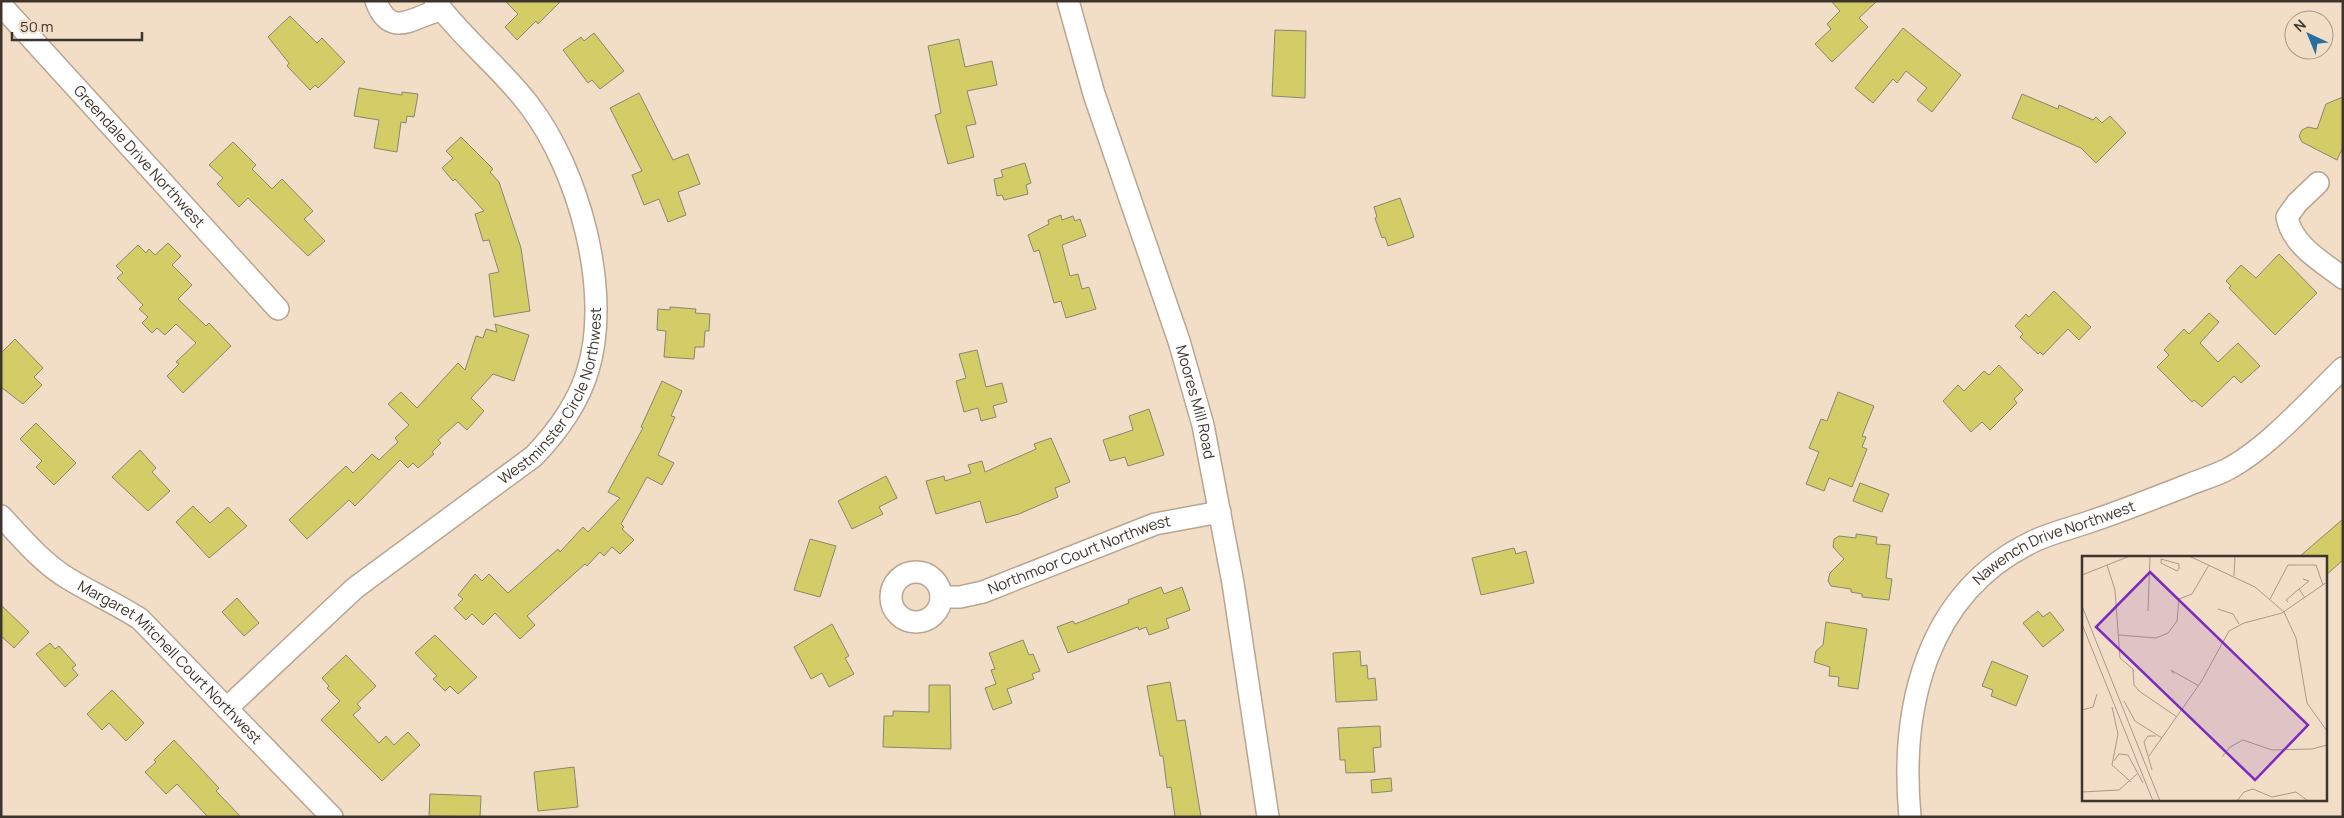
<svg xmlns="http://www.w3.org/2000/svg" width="2344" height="818" viewBox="0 0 2344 818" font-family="Manrope,sans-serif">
<rect width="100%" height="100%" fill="#f2ddc7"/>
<g fill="#d4cc67" stroke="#89876e">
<polygon points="505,1 561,1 538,24 536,21 517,40 505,27 518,14"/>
<polygon points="1831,1 1877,1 1859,18 1868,27 1832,62 1815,44 1831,29 1827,24 1840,11"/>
<polygon points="290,16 317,43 322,38 345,62 318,88 315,85 310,90 287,66 289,63 268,37"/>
<polygon points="1903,28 1961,75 1932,112 1917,100 1927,88 1906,71 1897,83 1893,79 1873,103 1855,88"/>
<polygon points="1275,30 1306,31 1305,98 1272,96"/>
<polygon points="594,33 624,71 600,89 592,80 588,83 563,50 581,37 584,41"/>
<polygon points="959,39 965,67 992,61 997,85 967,91 976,124 966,126 974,157 948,164 935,115 941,113 928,46"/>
<polygon points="359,88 402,95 402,92 418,94 414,117 407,116 406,123 401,122 397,152 374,148 379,120 354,116"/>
<polygon points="639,93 673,160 688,154 700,184 678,192 686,215 668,222 659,199 644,205 632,175 642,171 610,108"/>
<polygon points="2022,94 2058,109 2059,105 2093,120 2096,117 2102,123 2110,116 2126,133 2096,163 2081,148 2012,118"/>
<polygon points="2343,97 2343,147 2337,160 2302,142 2299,136 2302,130 2308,127 2317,129 2326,104"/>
<polygon points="461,137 493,169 490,172 499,182 521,248 530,311 494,317 489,274 499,272 489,240 483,241 475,214 484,211 455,179 453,181 442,168 453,158 446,151"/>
<polygon points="233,142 256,165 252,169 272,189 282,179 313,211 304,219 325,241 308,256 248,198 239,207 217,184 223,178 209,165"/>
<polygon points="1025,163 1031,183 1026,185 1028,194 1004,200 1002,195 997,196 994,179 1003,177 1001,170"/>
<polygon points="1400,198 1414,237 1388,246 1385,237 1382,238 1375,218 1377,217 1374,207"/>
<polygon points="1061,215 1062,220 1073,216 1075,221 1080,219 1086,236 1062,245 1070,276 1078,274 1082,289 1089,287 1096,309 1066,318 1061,301 1054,303 1039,250 1034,252 1028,235 1049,224 1048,220"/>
<polygon points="168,243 181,256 172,265 192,285 178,299 206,326 209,323 231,346 183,393 167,376 179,364 176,362 196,343 176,324 165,335 157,328 152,333 142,323 148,317 139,309 143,305 117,278 123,273 116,266 138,245 146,253 149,249 155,255"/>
<polygon points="2279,254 2317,293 2275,335 2229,288 2231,286 2226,281 2241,265 2256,278"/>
<polygon points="2054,291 2091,327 2079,340 2068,329 2043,355 2040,352 2038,354 2020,337 2023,334 2015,326 2026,314 2029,317"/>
<polygon points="670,307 696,309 695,313 710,314 709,331 705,331 704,347 695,347 694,359 664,357 666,331 657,330 658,309 670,310"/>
<polygon points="2209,313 2219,322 2200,343 2218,362 2238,343 2260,366 2241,383 2234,376 2202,407 2194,400 2192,402 2157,367 2169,355 2164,350 2184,329 2189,334"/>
<polygon points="495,324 529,335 514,381 493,374 471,398 484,411 467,430 458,422 438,440 441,443 432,452 434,454 418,468 413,463 408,468 400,460 355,506 349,500 307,539 289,520 346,466 353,473 372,454 379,460 398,442 395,438 409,425 388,404 401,392 417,408 458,363 465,370 476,336 483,338 486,329 497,332"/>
<polygon points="15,339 43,368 34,377 42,385 23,404 1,387 1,353"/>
<polygon points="977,350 986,387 1002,383 1007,402 993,406 996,417 981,421 978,408 964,412 956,381 966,378 959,354"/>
<polygon points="1999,365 2023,390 2014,399 2017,403 1990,430 1982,422 1971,432 1943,401 1958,385 1964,391 1984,371 1989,375"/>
<polygon points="662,381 682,391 671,416 675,417 658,455 674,463 662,485 647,477 621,524 624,527 622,529 634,540 620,554 612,547 604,556 600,552 587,566 585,564 527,616 535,625 520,639 495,613 483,625 472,614 466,620 454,608 463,599 458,595 475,574 482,581 489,574 508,593 558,549 560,552 583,527 588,532 620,498 608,492 643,428 641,427"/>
<polygon points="1838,392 1874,406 1862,436 1866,437 1862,447 1867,449 1852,487 1829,478 1824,491 1806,484 1819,452 1809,448 1821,419 1827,421"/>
<polygon points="1149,409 1164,455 1128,466 1125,457 1110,461 1103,440 1133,430 1129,416"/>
<polygon points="36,423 76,463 54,485 36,467 42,461 20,439"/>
<polygon points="1051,438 1070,482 1055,488 1058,497 1019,514 986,523 980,501 936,514 926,481 944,476 945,481 971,473 968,465 982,461 985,472 1036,449 1034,444"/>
<polygon points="140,450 156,468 152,472 170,491 148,511 112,477"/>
<polygon points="886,476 897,498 879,507 883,514 852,529 838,501"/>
<polygon points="1860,483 1889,494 1882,512 1853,501"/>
<polygon points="193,506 210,523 228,507 247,526 209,558 176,522"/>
<polygon points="2343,519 2343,560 2325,576 2325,557 2299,557"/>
<polygon points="1856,534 1877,537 1876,544 1890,545 1886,578 1892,579 1889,600 1862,597 1862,594 1851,592 1851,589 1831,586 1828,581 1830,573 1844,559 1833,547 1834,539 1839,536 1856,538"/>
<polygon points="810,539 836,546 820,597 794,590"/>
<polygon points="1514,548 1516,554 1526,551 1534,583 1481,595 1472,558"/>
<polygon points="1161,587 1164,594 1182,587 1190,610 1166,619 1169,628 1149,635 1146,627 1139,630 1138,627 1068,653 1057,627 1073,621 1075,624 1129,603 1128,600"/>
<polygon points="237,598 259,623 244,636 222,612"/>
<polygon points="1,605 29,632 14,648 1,636"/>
<polygon points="2038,611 2043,617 2050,612 2064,630 2043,647 2023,623"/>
<polygon points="1826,622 1867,629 1858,689 1838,686 1839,677 1829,676 1830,667 1814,662 1816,651 1823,645"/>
<polygon points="832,624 849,656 845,658 854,674 829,687 822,673 811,679 794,647"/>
<polygon points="435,635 477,677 458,694 450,686 445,691 433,679 437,676 415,653"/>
<polygon points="1023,640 1029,655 1033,654 1040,671 1032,674 1034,679 1007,689 1012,703 993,710 985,688 996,684 991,670 995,669 989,653"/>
<polygon points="50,643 55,649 59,646 76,665 72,668 78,675 65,687 36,654"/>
<polygon points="1360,651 1361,666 1367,665 1368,679 1375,678 1377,700 1336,702 1333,653"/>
<polygon points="346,655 376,686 357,704 361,708 353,715 379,743 386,736 394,745 408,732 420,745 382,781 321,720 340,701 327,688 329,686 322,678"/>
<polygon points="1992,661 2028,676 2016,706 1991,696 1993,690 1982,686"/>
<polygon points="1170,682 1177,721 1185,720 1201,817 1175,817 1171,787 1167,788 1163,756 1160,756 1147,686"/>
<polygon points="929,685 950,685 951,749 883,747 884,716 893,716 893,711 929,712"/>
<polygon points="112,690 144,723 126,741 109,723 102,730 87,714"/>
<polygon points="1380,726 1381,747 1373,748 1375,772 1346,773 1345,760 1340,760 1338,728"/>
<polygon points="174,740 219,788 216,791 241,817 208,817 177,784 166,794 145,772 156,762 154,760"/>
<polygon points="574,767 578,807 538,811 534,772"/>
<polygon points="1391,778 1392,791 1372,793 1371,780"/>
<polygon points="430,794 481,796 480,817 429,816"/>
</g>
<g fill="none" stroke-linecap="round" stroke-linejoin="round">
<g stroke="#b9a691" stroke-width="24">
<g id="minor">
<path d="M 376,1 C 391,42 416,14 442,10"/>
<path id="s1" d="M 1068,1 L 1094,94 L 1179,341 L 1203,425 L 1233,583 L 1268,817"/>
<path id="s2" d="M 1,5 L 278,309"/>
<path d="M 2318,183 L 2297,203 L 2287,217 C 2292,245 2321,261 2343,278"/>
<path id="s3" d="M 1,516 C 22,538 42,563 69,579 C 92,593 117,604 140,619 L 332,817"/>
<circle cx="916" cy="597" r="25"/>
<path id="s4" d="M 941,597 L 960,597 L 983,592 L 1155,524 L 1220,512"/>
<path id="s5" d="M 227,708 L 355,588 L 534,456 C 558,431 578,404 588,370 C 612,291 579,170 529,105 C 501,68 463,39 435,1"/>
<path id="s6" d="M 1910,817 C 1900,709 1925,594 2032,542 C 2050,533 2069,529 2089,522 C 2122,511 2155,498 2188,485 C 2200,480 2214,476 2226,470 C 2267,449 2310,400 2343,368"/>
</g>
</g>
<use href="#minor" stroke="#fff" stroke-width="21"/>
</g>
<g text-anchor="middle" stroke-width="5" stroke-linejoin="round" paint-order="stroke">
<g font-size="15" fill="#3d352c" stroke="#f2ddc7">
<text dy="5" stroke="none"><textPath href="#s2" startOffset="205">Greendale Drive Northwest</textPath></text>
<text dy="5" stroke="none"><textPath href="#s5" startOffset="460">Westminster Circle Northwest</textPath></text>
<text dy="5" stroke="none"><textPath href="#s1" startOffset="421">Moores Mill Road</textPath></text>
<text dy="5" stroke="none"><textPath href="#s6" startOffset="341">Nawench Drive Northwest</textPath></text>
<text dy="5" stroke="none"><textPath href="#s4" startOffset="146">Northmoor Court Northwest</textPath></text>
<text dy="5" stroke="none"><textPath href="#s3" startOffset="225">Margaret Mitchell Court Northwest</textPath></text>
</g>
</g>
<g transform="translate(2082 556)">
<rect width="245" height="245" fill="#f2ddc7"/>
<path fill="none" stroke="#aa9a89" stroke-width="1" d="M 107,0 L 173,31 L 202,56 L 214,82 L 225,147 L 245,175M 79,3 L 97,8 L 97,13 L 95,15 L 79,7 ZM 25,9 L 33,34 L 38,102 L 51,113 L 52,129 L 57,135 L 95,161M 0,19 L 48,0M 152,20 L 153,0M 217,33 L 227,25 L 221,23M 188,43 L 206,9 L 234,9 L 241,29M 206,46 L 204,44 L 217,33 L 223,42M 0,50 L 78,245M 136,53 L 151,58 L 157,68M 66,55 L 68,0M 0,68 L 71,245M 37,79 L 74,82 L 86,77 L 95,65 L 97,43 L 110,38 L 127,9M 92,118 L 89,114 L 117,130M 42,145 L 53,165 L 80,182M 30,151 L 36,178 L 30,209 L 49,226M 0,154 L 11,151 L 15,138M 67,200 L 119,126 L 147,75 L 162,67 L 200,57 L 245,26M 140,201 L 148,191 L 161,184 L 190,194 L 230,193 L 245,189M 32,205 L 37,198 L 46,199 L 61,227M 70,214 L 62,186 L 66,180 L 74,180M 0,236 L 37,234 L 55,218M 155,245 L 162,236 L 171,233 L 190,241 L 214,236 L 226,245"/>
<path fill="#7b2cbf" fill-opacity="0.15" stroke="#7b2cbf" stroke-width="2.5" d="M 68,16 L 226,169 L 173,224 L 14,71 Z"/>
<rect width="245" height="245" fill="none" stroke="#3d352c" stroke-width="2.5"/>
</g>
<rect width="2344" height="818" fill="none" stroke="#3d352c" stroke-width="5"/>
<g transform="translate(2309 35) rotate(316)"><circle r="24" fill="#f2ddc7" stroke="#aa9a89"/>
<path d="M0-4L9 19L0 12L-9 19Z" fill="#256fa3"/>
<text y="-8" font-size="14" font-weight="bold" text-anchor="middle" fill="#3d352c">N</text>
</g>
<path d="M12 32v8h130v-8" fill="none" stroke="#3d352c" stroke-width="2.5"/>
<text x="20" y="32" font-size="15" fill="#3d352c" stroke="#f2ddc7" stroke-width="4" paint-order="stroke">50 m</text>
</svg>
